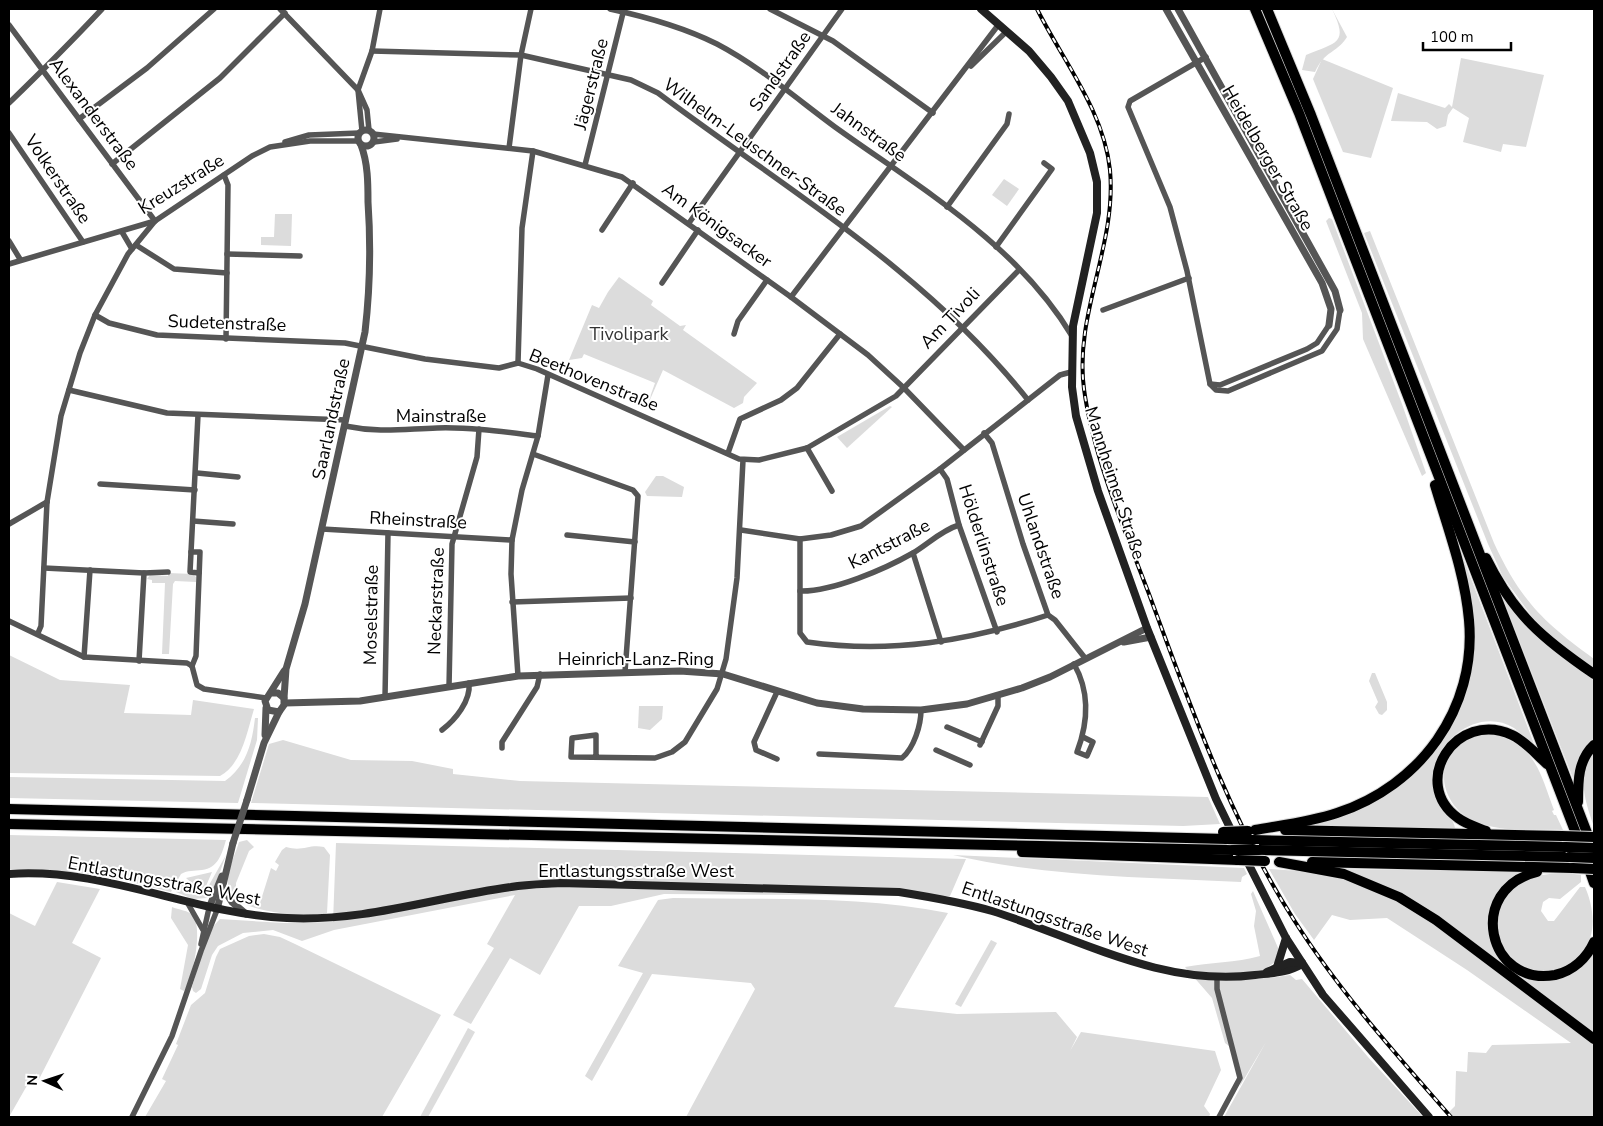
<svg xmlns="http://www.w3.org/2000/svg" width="1603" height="1126" viewBox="0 0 1603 1126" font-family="'Nunito Sans',sans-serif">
<rect width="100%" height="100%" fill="#fff"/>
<g fill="#dcdcdc">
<path d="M 1332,9 L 1347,37 C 1336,54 1325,50 1315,72 L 1302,70 L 1306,55 C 1337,42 1349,44 1332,9 Z"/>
<polygon points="1461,58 1544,75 1526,147 1503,144 1501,152 1463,142 1469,118 1453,108 1448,115 1446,126 1437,129 1427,122 1391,121 1398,93 1445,108 1449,104 1452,107"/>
<polygon points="1322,59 1393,88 1371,158 1343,152 1313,79"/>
<polygon points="1004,179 1019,189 1007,206 992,195"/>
<polygon points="275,214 292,214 291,246 261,245 261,237 274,237"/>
<polygon points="1329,218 1332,219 1402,404 1426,473 1422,476 1363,339 1362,313 1326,221"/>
<path d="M 1370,231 L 1494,543 C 1521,601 1543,622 1594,659 L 1594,668 L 1541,629 L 1503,577 L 1488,544 L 1364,233 Z"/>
<polygon points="619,277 653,301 651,305 680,326 686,325 683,330 757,383 744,397 743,403 734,408 663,370 645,411 655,383 584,354 582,358 569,360 592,305 599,308 608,292"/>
<polygon points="890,406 892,407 847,448 837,437"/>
<polygon points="656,476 663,476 684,487 682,497 647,496 645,492"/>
<path d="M 1454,534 L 1536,749 C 1529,742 1522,734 1514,728 C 1478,706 1432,742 1433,781 C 1434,801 1455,819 1455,828 L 1303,825 L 1332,818 L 1431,755 L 1471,664 Z"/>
<polygon points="168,573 193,574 196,577 196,582 175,581 173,584 169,654 162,654 165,583 152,583 152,580 147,579 150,575 168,576"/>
<polygon points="1498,586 1594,678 1594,739 1574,781"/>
<path d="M 9,655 L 60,680 L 130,685 L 124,713 L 191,715 L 193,700 L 254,709 C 247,732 242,764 220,776 L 9,773 Z"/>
<polygon points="1372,673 1375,673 1387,702 1387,710 1382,715 1379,714 1375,707 1378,702 1369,681"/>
<polygon points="639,706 663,706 662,719 650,730 638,728"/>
<path d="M 255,718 L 258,718 L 257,740 L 238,803 L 9,798 L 9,777 L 225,781 C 247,765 252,743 255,718 Z"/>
<path d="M 1491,733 C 1536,746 1539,770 1554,810 L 1552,811 L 1554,815 L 1556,815 L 1563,830 C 1533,829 1499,833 1472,820 C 1445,807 1433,770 1456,747 C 1466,737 1479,736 1491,733 Z"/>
<polygon points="283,740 351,760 412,761 453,769 453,774 520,781 1208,797 1220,824 1183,826 251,803 269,744"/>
<path d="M 1594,753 L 1594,827 C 1586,804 1575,773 1594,753 Z"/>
<path d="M 9,835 L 226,840 C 222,854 218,868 202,870 C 194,871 188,870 181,874 L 171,892 L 127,881 L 81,873 L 9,869 Z"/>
<path d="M 247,840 L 254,847 L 249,851 L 236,883 L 236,895 L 247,902 L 249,898 L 260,903 L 271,868 L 276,871 L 279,865 L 275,862 L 282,850 L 286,847 C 303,852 308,844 324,847 L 330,855 L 327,913 C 308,919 236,912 229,891 C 224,875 235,856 239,842 Z"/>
<path d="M 336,843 L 966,859 L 950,896 L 664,894 L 611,906 L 579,906 L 540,975 L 510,958 L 471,1024 L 453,1015 L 494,948 L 487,944 L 515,895 L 334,930 L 302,941 L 273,930 L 243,933 L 218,946 L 212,955 L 201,989 L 196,993 L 193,991 L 192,987 C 199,966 204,934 220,919 L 284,923 L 333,922 Z"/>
<polygon points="226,855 215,886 207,898 193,899 176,892 179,884 184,881 198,894 204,894"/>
<path d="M 953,855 L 1244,868 L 1247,874 L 1242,877 L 1241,882 C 1145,877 1047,877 953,855 Z"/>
<polygon points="1269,869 1313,872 1380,884 1358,875 1336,869 1523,872 1504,885 1491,909 1503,960 1555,977 1594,948 1594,1117 1453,1117 1449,1112 1455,1106 1456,1071 1467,1072 1468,1052 1486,1053 1492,1045 1571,1043 1467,970 1387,918 1350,920 1332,915 1314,940 1295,914"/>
<polygon points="212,872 203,893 186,878"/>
<path d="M 1566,873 L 1581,875 L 1581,882 L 1560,899 L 1549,898 L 1543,902 L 1541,911 L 1548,921 L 1554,921 L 1580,887 L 1585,887 C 1594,907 1597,934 1583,952 C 1574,963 1561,970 1546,971 C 1513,971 1490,940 1501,908 C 1504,900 1507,892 1515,886 C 1529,876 1548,873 1566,873 Z"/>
<polygon points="57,882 100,889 72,943 101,958 36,1085 29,1082 9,1117 9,913 35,926"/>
<path d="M 1253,891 L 1279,950 L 1275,962 L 1268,967 L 1270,978 L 1290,975 L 1296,980 L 1302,979 L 1368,1057 L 1423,1117 L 1224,1117 L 1266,1042 L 1240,1086 C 1242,1070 1239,1052 1225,1043 L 1212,998 L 1185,967 C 1210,962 1236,963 1260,956 L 1254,926 L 1256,911 L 1251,894 Z"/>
<path d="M 673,898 C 763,900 859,895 948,913 L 894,1007 L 957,1014 L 1056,1012 L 1077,1037 L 1070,1051 L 1081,1032 L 1215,1051 L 1221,1070 L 1204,1106 L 1210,1114 L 1209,1117 L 686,1117 L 755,989 L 751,983 L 652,974 L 592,1081 L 585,1076 L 643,973 L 618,966 L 658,900 Z"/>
<path d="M 172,907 C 178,910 189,910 193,916 C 203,929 193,978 184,991 L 180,989 L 188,945 L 171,918 Z"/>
<polygon points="264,934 280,937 295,944 441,1015 382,1117 145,1117 166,1081 162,1079 178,1045 176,1044 191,1005 205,993 216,957 220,949 249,936"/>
<polygon points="991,940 997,943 961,1007 955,1004"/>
<polygon points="468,1028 475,1032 428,1117 420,1117"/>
</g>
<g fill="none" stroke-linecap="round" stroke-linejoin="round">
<g stroke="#dbdbdb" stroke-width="12">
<g id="motorway">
<polyline points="1255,9 1299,113 1580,844"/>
<polyline points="1267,9 1311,115 1594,851"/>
<path d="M 1486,558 C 1514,615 1543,639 1594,674"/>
<path d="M 1578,802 C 1578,781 1578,760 1594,745"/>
<polyline points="9,809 1227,839"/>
<polyline points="9,824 1233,850"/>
<path d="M 1255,830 C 1283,825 1310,822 1337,813 C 1420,786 1477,709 1469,620 C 1465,574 1448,529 1435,485"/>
<polyline points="1285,830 1562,836"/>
<path d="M 1486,831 C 1476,827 1466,824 1458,818 C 1409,783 1456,709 1512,735 C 1525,741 1536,754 1547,764"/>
<polyline points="1253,840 1566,847"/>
<polyline points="1259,850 1569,857"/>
<polyline points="1022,852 1238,860"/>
<polyline points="1279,862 1344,874 1399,897 1436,920 1594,1039"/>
<polyline points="1312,862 1573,868"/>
<polyline points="1587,863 1594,883"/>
<path d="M 1537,872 C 1466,889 1487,987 1555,975 C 1573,971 1587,958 1594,942"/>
</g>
</g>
<g stroke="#555" stroke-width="5.5">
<polyline points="280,9 358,90 367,110 369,130"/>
<path d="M 610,9 C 647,17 683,27 717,44 C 759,66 797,99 835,127 C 920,188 1017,244 1072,336"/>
<polyline points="770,9 833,41 933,113"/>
<polyline points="9,25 155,221"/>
<path d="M 372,51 L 521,55 L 631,80 L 658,93 C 786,189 928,273 1028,400"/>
<polyline points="1206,57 1130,101 1128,107 1170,207 1187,271 1210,384 1216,390 1228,391 1322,351 1337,329 1340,310"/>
<polyline points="971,66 1007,31"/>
<path d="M 9,103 C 41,72 72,41 102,9"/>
<polyline points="79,119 147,68 214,9"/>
<polyline points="362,131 358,90 372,51 380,9"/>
<polyline points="9,133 83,242"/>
<polyline points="373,134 533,151 622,177 791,297 868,355 904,388 964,450"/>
<polyline points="285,142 309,135 359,133"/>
<polyline points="374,142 397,139"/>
<polyline points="509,148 521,55 531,9"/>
<polyline points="112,164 220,78 285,13"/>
<polyline points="585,165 624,9"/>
<polyline points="224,175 228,185 226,339"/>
<polyline points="947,207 1007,124 1009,114"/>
<polyline points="689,223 842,9"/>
<polyline points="602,230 633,183"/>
<polyline points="122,232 132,249"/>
<polyline points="9,241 20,259"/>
<polyline points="136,245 174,269 227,273"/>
<polyline points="996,247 1052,169 1044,163"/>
<polyline points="227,254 300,256"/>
<polyline points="9,264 155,221 252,156 270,147 310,141 358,141"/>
<polyline points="662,283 698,230"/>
<polyline points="791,297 999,24"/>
<polyline points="1103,310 1189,278"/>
<polyline points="95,315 109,323 157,335 345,343 425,359 499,368 518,363 537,369 739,459 759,460 807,448 896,396 1019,270"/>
<polyline points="734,334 738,321 767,280"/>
<polyline points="518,363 522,228 533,151"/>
<polyline points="1210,384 1220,385 1307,349 1317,343 1329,325"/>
<polyline points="69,390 167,413 346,420"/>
<polyline points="198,415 190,572 199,573"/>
<path d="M 345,426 C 379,433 403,429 437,428 C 471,427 505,432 538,436"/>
<polyline points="984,433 992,443 1023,544 1048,615 1055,620 1085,658"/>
<polyline points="807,448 832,491"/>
<polyline points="728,453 740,419 781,400 797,388 840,334"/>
<polyline points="533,454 633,490 638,496 625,672"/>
<polyline points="940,469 947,479 959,525 997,632"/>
<polyline points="197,473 238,477"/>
<polyline points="100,484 195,490"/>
<polyline points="193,521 233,524"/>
<polyline points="9,524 47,502"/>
<polyline points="322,529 512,540"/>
<polyline points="741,530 800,539 831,535 861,526 940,469 1060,375 1071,372"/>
<polyline points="567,535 635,542"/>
<path d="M 800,539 L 800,633 L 807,642 C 891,654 968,641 1048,615"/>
<polyline points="191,552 200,552 196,656 192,666"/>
<polyline points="913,553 941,642"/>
<polyline points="44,568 144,573 168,572"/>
<path d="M 800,591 C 832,592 885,569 913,553 C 928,544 942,530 959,525"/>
<polyline points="512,602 631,598"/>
<polyline points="9,621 84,657 187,663 192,666"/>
<polyline points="38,633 41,626 47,502 61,416 80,353 95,315 128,254 155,221"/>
<polyline points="84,657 90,570"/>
<polyline points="139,661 144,573"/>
<path d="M 1074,664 C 1090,692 1088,723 1077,752 L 1087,756 L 1093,742 L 1083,737"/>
<polyline points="192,666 197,685 204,689 266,698"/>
<polyline points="518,676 511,574 512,540 522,490 538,436 548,375"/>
<polyline points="449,687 452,544 477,457 479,429"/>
<polyline points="777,692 754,742 756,750 777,759"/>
<polyline points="385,697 388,533"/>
<polyline points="947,727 982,742"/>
<path d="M 442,730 C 455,720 471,701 469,683"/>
<polyline points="980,745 998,706 998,696"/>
<polyline points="502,748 502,742 537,687 540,674"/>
<polyline points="936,750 970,765"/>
<path d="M 819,754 L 902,758 C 914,748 921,725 921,710"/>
<polyline points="596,757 596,735 572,738 571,757 655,758 672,752 685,742 717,689 726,659 737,578 743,460"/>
<polyline points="187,902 203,930"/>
<polyline points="201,944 209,908"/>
<polyline points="1217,979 1217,989 1240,1078 1219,1117"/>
<polyline points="132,1117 172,1036 201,951 217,910"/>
</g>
<g stroke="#555" stroke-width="7">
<polyline points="1166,9 1322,283 1331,309 1329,325"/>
<polyline points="1178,9 1335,291 1340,310"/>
<circle cx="366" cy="138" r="8"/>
<polyline points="1124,642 1151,637"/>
<polyline points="271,693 278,693 284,698 284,705 279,712 268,710 265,701 284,671"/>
<path d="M 284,698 L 286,669 L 305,604 L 365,332 C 370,289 371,246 368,202 C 368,184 368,163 361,145"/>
<polyline points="285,703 360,701 518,676 680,671 723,674 817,703 863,709 921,710 967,704 1022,688 1050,677 1147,628"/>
<polyline points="265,735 266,708"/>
<polyline points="247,800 264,743 279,712"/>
<polyline points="223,888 232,902 246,914"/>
<polyline points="209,908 222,876"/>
<polyline points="217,910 233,843"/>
</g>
<g stroke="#222" stroke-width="8">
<polyline points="981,9 1029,51 1051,77 1068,101 1090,153 1097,182 1097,213 1073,326 1072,387 1076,416 1098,491 1147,628 1216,799 1233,834"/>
<polyline points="1245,857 1286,938 1323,995 1429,1117"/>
<path d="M 9,874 C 105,867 193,914 287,918 C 365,922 436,897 511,887 C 527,884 544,884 560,883 L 899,892 C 930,897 961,902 992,911 C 1078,938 1161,987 1255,975 C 1272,973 1287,973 1302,964"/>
<polyline points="1277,967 1286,938"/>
<polyline points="1267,972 1290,962 1302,963"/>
</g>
<use href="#motorway" stroke="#000" stroke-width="10"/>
<g stroke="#000" stroke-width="4">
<path id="rail" d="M 1037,9 C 1063,61 1104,111 1110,170 C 1117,245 1074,314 1084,389 C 1093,456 1125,531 1149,594 C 1190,705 1230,820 1294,920 C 1339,991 1395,1053 1451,1117"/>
</g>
<use href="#rail" stroke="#fff" stroke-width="2" stroke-dasharray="5.5" stroke-linecap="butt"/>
<g stroke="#dbdbdb" stroke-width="12" stroke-linecap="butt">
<g id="motorway-bridge">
<polyline points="1223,832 1248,831"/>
<polyline points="1562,836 1594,837"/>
<polyline points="1227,839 1253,840"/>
<polyline points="1566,847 1594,848"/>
<polyline points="1233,850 1259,850"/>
<polyline points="1569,857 1594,858"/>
<polyline points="1238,860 1265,861"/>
<polyline points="1573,868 1594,869"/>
</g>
</g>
<polyline stroke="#555" stroke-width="7" points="233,843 247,800"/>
<use href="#motorway-bridge" stroke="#000" stroke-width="10"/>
</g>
<g text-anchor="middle" stroke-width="4" stroke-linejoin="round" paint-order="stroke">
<g font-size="18" fill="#000" stroke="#fff">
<text transform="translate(780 71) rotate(-55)" y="6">Sandstraße</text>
<text transform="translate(591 84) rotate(-76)" y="6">Jägerstraße</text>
<text transform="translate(94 114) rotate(53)" y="6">Alexanderstraße</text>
<text transform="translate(869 132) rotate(36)" y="6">Jahnstraße</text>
<text transform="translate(755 147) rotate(36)" y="6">Wilhelm-Leuschner-Straße</text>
<text transform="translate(1268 158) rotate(60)" y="6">Heidelberger Straße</text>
<text transform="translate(58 179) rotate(56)" y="6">Volkerstraße</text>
<text transform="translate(181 184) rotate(-32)" y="6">Kreuzstraße</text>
<text transform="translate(717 225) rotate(36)" y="6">Am Königsacker</text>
<text transform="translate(950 318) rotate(-46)" y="6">Am Tivoli</text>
<text transform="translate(227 323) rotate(2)" y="6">Sudetenstraße</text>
<text transform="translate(594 380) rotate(22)" y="6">Beethovenstraße</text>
<text x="441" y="422">Mainstraße</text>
<text transform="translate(331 419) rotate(-78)" y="6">Saarlandstraße</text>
<text transform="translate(1115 483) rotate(72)" y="6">Mannheimer Straße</text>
<text transform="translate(418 520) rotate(3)" y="6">Rheinstraße</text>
<text transform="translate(889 544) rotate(-27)" y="6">Kantstraße</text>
<text transform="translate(984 545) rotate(72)" y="6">Hölderlinstraße</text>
<text transform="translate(1041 546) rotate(71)" y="6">Uhlandstraße</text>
<text transform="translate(436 601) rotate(-88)" y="6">Neckarstraße</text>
<text transform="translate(371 615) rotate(-89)" y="6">Moselstraße</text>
<text x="636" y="665">Heinrich-Lanz-Ring</text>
<text x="636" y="877">Entlastungsstraße West</text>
<text transform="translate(164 881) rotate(11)" y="6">Entlastungsstraße West</text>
<text transform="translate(1055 919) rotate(19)" y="6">Entlastungsstraße West</text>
</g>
<g font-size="18" fill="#333" stroke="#fff">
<text x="629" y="340">Tivolipark</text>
</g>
</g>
<rect width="1603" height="1126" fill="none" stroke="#000000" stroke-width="20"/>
<g transform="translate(45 1081) rotate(273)" stroke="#ffffff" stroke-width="4" paint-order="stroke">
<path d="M0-4L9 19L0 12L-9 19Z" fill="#000000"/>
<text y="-8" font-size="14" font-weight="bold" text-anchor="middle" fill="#000000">N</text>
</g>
<path d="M1423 42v8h88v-8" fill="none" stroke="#000000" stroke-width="2.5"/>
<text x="1430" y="42" font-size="15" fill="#000000" stroke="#ffffff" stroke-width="4" paint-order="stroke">100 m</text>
</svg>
